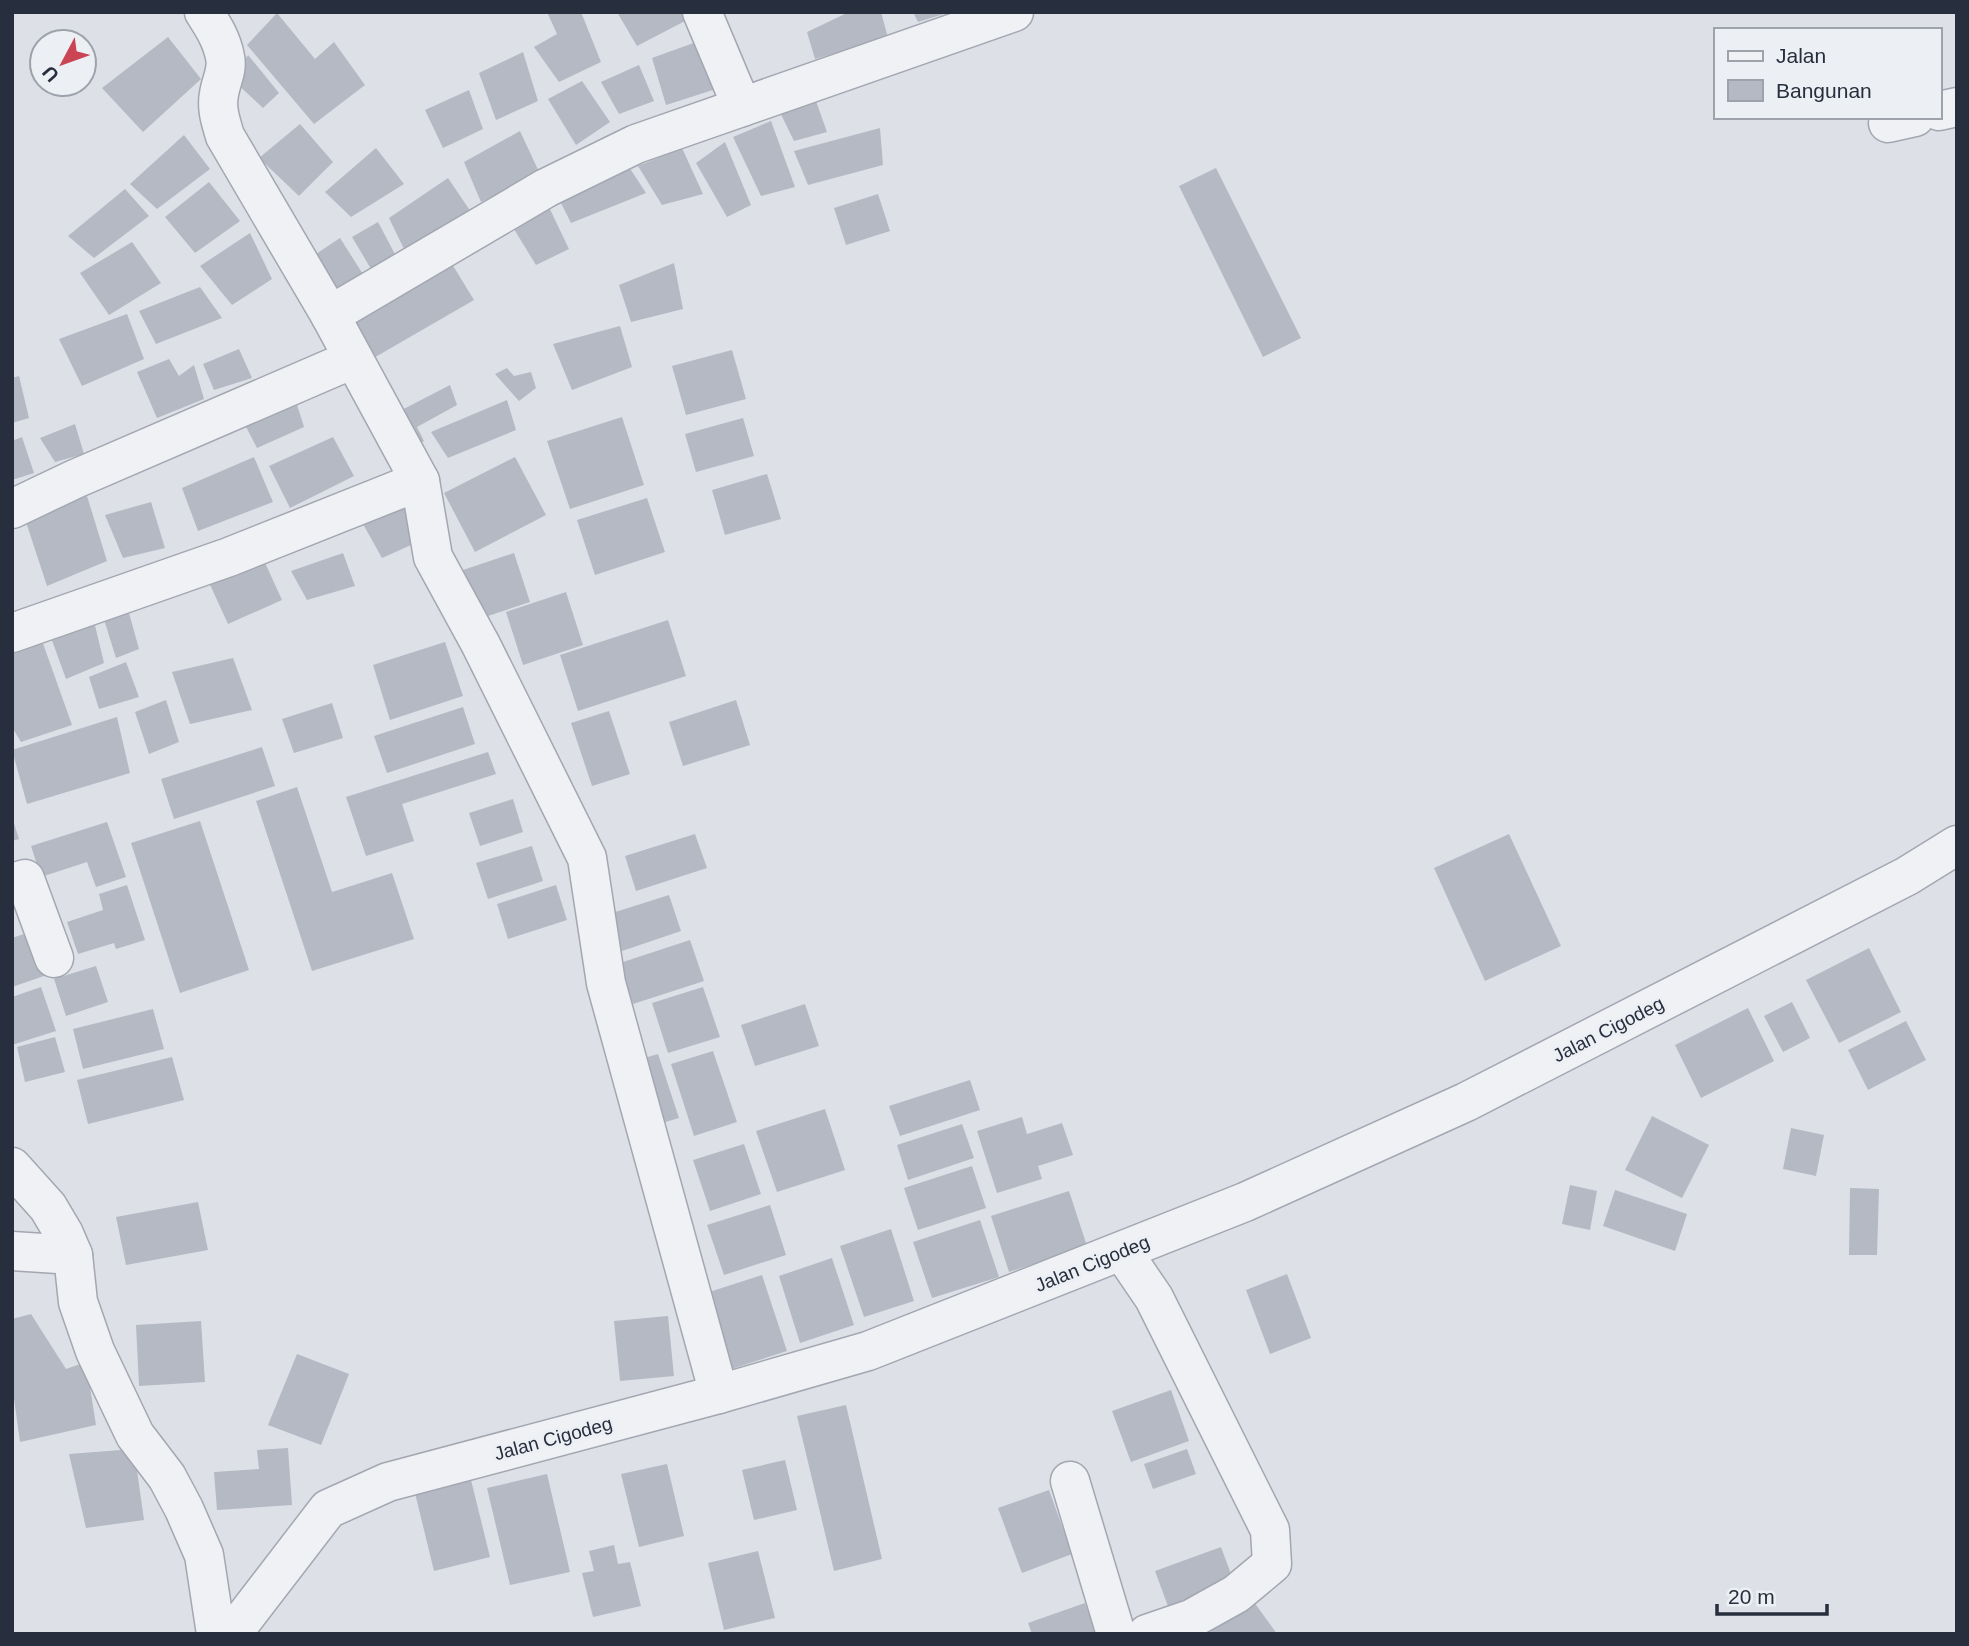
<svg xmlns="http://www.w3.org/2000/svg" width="1969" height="1646" viewBox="0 0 1969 1646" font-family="Helvetica,sans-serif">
<rect width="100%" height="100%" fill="#dde0e7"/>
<g fill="#b4b9c3">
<polygon points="547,12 581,12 601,62 559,82 534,47 557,34"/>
<polygon points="617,12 683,12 687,20 637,46"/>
<polygon points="849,12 881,12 888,38 815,59 807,32"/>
<polygon points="913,12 947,12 947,13 918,22"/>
<polygon points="277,13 315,59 334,42 365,85 314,124 247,45"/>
<polygon points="168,37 201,79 143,132 102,88"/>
<polygon points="699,41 716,89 666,105 652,58"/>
<polygon points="523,52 538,101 496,120 479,73"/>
<polygon points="248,55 279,93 263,108 231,78"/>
<polygon points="639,65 654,101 619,114 601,82"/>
<polygon points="582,81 610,122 576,145 548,99"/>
<polygon points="469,90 483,129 443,148 425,110"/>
<polygon points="812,90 827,132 794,141 775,102"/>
<polygon points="771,121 795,187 761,196 733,137"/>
<polygon points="300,124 333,162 299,196 259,158"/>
<polygon points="880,128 883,165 808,185 794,151"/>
<polygon points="520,131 540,174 481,202 464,162"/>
<polygon points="184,135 210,169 157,209 130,184"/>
<polygon points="725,142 751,205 727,217 696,163"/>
<polygon points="376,148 404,184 351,217 325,192"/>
<polygon points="682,148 703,194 662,205 638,166"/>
<polygon points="625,161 646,193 571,223 555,191"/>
<polygon points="1216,168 1301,338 1263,357 1179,186"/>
<polygon points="448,178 473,215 405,251 389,218"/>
<polygon points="209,182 240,221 195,253 165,217"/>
<polygon points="125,189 149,216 94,258 68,236"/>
<polygon points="878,194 890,231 846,245 834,208"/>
<polygon points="547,203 569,249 536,265 509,221"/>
<polygon points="378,222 397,258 374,274 352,237"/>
<polygon points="250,233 272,279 232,305 200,266"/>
<polygon points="340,238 366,279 336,301 310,258"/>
<polygon points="132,242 161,283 109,315 80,273"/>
<polygon points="674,263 683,309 631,322 619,285"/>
<polygon points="452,264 474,300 365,363 343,325"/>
<polygon points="200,287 222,318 156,344 139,311"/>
<polygon points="127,314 144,359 82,386 59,339"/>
<polygon points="620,326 632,367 572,390 553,344"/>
<polygon points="239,349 252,378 214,390 203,364"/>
<polygon points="732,350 746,399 686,415 672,366"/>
<polygon points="169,359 179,376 194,365 204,399 157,418 137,372"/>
<polygon points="507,368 514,376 531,372 536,388 519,401 495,374"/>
<polygon points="19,376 29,418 12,423 12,378"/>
<polygon points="450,385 457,405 417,427 424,441 413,447 396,413"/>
<polygon points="294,395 304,427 257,448 242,419"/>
<polygon points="507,400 516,430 448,458 431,432"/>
<polygon points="622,417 644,485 570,509 547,441"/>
<polygon points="743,418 754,456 696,472 685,434"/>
<polygon points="75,424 84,454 55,462 40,438"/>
<polygon points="22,437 34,473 12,480 12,441"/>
<polygon points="333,437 354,476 290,508 269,466"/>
<polygon points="254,457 273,502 198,531 182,488"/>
<polygon points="515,457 546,515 475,552 444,493"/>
<polygon points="767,474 781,519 725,535 712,490"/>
<polygon points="87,496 107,561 47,586 25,519"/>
<polygon points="400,497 420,541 382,558 358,515"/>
<polygon points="647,498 665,552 595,575 577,520"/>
<polygon points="151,502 165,548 123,558 105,515"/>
<polygon points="343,553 355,586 307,600 291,571"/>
<polygon points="514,553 530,602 476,620 460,571"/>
<polygon points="261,554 282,600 228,624 206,576"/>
<polygon points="566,592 583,645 523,665 506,612"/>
<polygon points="126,602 139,649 116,658 102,613"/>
<polygon points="93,617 104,663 66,679 49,632"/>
<polygon points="668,620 686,676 578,711 560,655"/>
<polygon points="40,635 72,725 21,742 12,727 12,646"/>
<polygon points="445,642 463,696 390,720 373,665"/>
<polygon points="233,658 252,710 190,724 172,672"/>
<polygon points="126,662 139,697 99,709 89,677"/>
<polygon points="166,700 179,742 149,754 135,712"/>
<polygon points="736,700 750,745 683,766 669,722"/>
<polygon points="332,703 343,738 294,753 282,719"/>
<polygon points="463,707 475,744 387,773 374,736"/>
<polygon points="609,711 630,774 592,786 571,723"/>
<polygon points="117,717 130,773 27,804 12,750"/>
<polygon points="262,747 275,786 174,819 161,779"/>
<polygon points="488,752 496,774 402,804 414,841 366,856 346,797"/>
<polygon points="297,787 332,892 392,873 414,939 312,971 256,801"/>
<polygon points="513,799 523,832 480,846 469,813"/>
<polygon points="12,817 19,839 12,841"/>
<polygon points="200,821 249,970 180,993 131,843"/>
<polygon points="107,822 126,877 96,887 87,862 41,877 31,846"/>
<polygon points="695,834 707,868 636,891 625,856"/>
<polygon points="1509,834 1561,946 1485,981 1434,868"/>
<polygon points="532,846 543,881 488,899 476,863"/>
<polygon points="127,885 145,940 116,949 114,943 78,954 67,922 103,910 99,894"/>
<polygon points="556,885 567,920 508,939 497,904"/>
<polygon points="669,895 681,931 622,951 609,914"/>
<polygon points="30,932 44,976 12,987 12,938"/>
<polygon points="690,940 704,981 633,1004 620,963"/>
<polygon points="1869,948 1901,1012 1839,1043 1806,980"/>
<polygon points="96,966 108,1002 66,1016 54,979"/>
<polygon points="41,987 56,1031 12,1045 12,997"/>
<polygon points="703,987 720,1037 668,1053 652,1003"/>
<polygon points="1792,1002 1810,1038 1783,1052 1764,1016"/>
<polygon points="805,1004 819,1046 755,1066 741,1025"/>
<polygon points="1748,1008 1774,1061 1701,1098 1675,1045"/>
<polygon points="153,1009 164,1049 83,1069 73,1029"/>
<polygon points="1906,1021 1926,1060 1868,1090 1848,1050"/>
<polygon points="55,1037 65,1072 25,1082 17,1047"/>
<polygon points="713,1051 737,1122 694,1136 671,1064"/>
<polygon points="658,1054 679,1118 652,1126 631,1062"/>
<polygon points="172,1057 184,1100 88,1124 77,1080"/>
<polygon points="970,1080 980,1110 900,1136 889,1106"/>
<polygon points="825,1109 845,1170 777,1192 756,1131"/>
<polygon points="1652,1116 1709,1145 1682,1198 1625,1170"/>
<polygon points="1022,1117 1027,1134 1062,1123 1073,1155 1038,1166 1042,1179 997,1193 977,1131"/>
<polygon points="962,1124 974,1158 908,1180 897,1145"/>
<polygon points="1791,1128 1824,1135 1816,1176 1783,1169"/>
<polygon points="744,1144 761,1194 710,1211 693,1160"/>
<polygon points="972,1166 986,1208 918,1230 904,1188"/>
<polygon points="1570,1185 1597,1191 1590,1230 1562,1224"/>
<polygon points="1850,1188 1879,1189 1877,1255 1849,1255"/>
<polygon points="1615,1190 1687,1214 1675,1251 1603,1226"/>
<polygon points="1069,1191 1087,1246 1009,1272 991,1216"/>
<polygon points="198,1202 208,1250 126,1265 116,1217"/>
<polygon points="770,1205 786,1255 724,1275 707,1225"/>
<polygon points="980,1220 999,1277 932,1298 913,1242"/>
<polygon points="891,1229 914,1301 864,1317 840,1246"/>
<polygon points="832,1258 854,1325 800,1343 779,1276"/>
<polygon points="1287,1274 1311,1338 1270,1354 1246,1290"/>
<polygon points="762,1275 787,1351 725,1371 700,1295"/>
<polygon points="31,1314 66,1369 86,1362 96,1425 20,1442 12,1384 12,1319"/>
<polygon points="668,1316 674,1376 620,1381 614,1321"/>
<polygon points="201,1321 205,1382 139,1386 136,1325"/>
<polygon points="297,1354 349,1374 321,1445 268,1425"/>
<polygon points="1171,1390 1189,1441 1131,1462 1112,1411"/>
<polygon points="846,1405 882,1559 834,1571 797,1416"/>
<polygon points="288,1448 292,1505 217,1510 214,1472 259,1469 257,1450"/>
<polygon points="134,1449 144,1520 86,1528 69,1454"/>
<polygon points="1187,1449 1196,1474 1153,1489 1144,1464"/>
<polygon points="785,1460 797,1510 754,1520 742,1470"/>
<polygon points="667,1464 684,1536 639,1547 621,1474"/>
<polygon points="547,1474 570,1572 510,1585 487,1488"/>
<polygon points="471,1480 490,1557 434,1571 415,1493"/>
<polygon points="1049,1490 1072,1554 1022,1573 998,1508"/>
<polygon points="614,1545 618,1564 630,1562 641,1606 593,1617 582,1573 594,1571 589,1551"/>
<polygon points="1221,1547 1235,1585 1169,1609 1155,1571"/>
<polygon points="758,1551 775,1618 724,1630 708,1563"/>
<polygon points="1251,1598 1277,1634 1213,1634 1209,1628"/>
<polygon points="1085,1603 1096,1634 1032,1634 1028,1623"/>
</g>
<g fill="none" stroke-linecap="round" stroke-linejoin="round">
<g stroke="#a3a7b1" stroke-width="41">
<g id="minor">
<path d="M 204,12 C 213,26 222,40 225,57 C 228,70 221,81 219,94 C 216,109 221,122 225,136 L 330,315 L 420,481 L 433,557 L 481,645 L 587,858 L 606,983 L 719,1394"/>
<polyline points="702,12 742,107"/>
<polyline points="1939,111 1957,107"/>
<polyline points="1888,123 1915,117"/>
<polyline points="330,315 546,188 636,144 1014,12"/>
<polyline points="12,509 75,479 353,359"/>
<polyline points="12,633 229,557 420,481"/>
<polyline points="12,883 25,879 54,958"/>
<polyline points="12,1167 48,1207 64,1234 73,1255 78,1302 95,1351 135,1435 167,1477 184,1509 204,1555 216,1634"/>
<polyline points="12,1251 73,1255"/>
<polyline points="1122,1251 1154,1298 1270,1530 1272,1564 1236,1594 1191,1619 1147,1634"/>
<polyline points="1070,1481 1116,1634"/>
<polyline points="232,1634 328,1509 388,1482 719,1394 868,1351 1245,1202 1466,1102 1907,876 1957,845"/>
</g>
</g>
<use href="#minor" stroke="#f0f1f5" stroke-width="38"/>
</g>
<g text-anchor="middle" stroke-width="6" stroke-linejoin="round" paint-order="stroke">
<g font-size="19" fill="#272e3d" stroke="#eceff4">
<text transform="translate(1608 1029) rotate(-27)" y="7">Jalan Cigodeg</text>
<text transform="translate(1092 1263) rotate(-22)" y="7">Jalan Cigodeg</text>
<text transform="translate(553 1438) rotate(-15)" y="7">Jalan Cigodeg</text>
</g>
</g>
<rect width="1969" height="1646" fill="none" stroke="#272e3d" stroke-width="28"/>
<rect x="1714" y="28" width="228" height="91" fill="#eceff4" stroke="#9da2ab" stroke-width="2"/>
<rect x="1728" y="51" width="35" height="10" fill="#f0f1f5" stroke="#9da2ab" stroke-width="2"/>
<text x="1776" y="63" font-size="21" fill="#272e3d">Jalan</text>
<rect x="1728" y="80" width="35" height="21" fill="#b4b9c3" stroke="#9da2ab" stroke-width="2"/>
<text x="1776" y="98" font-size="21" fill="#272e3d">Bangunan</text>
<g transform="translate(63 63) rotate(229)"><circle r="33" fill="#eceff4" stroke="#9da2ab" stroke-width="2"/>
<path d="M0-5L12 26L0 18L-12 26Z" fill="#ca4453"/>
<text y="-10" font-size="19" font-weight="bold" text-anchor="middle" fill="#272e3d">U</text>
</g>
<path d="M1717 1604v10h110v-10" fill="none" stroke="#272e3d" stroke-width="3.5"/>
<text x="1728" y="1604" font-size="21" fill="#272e3d" stroke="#eceff4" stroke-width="5" paint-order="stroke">20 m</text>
</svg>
